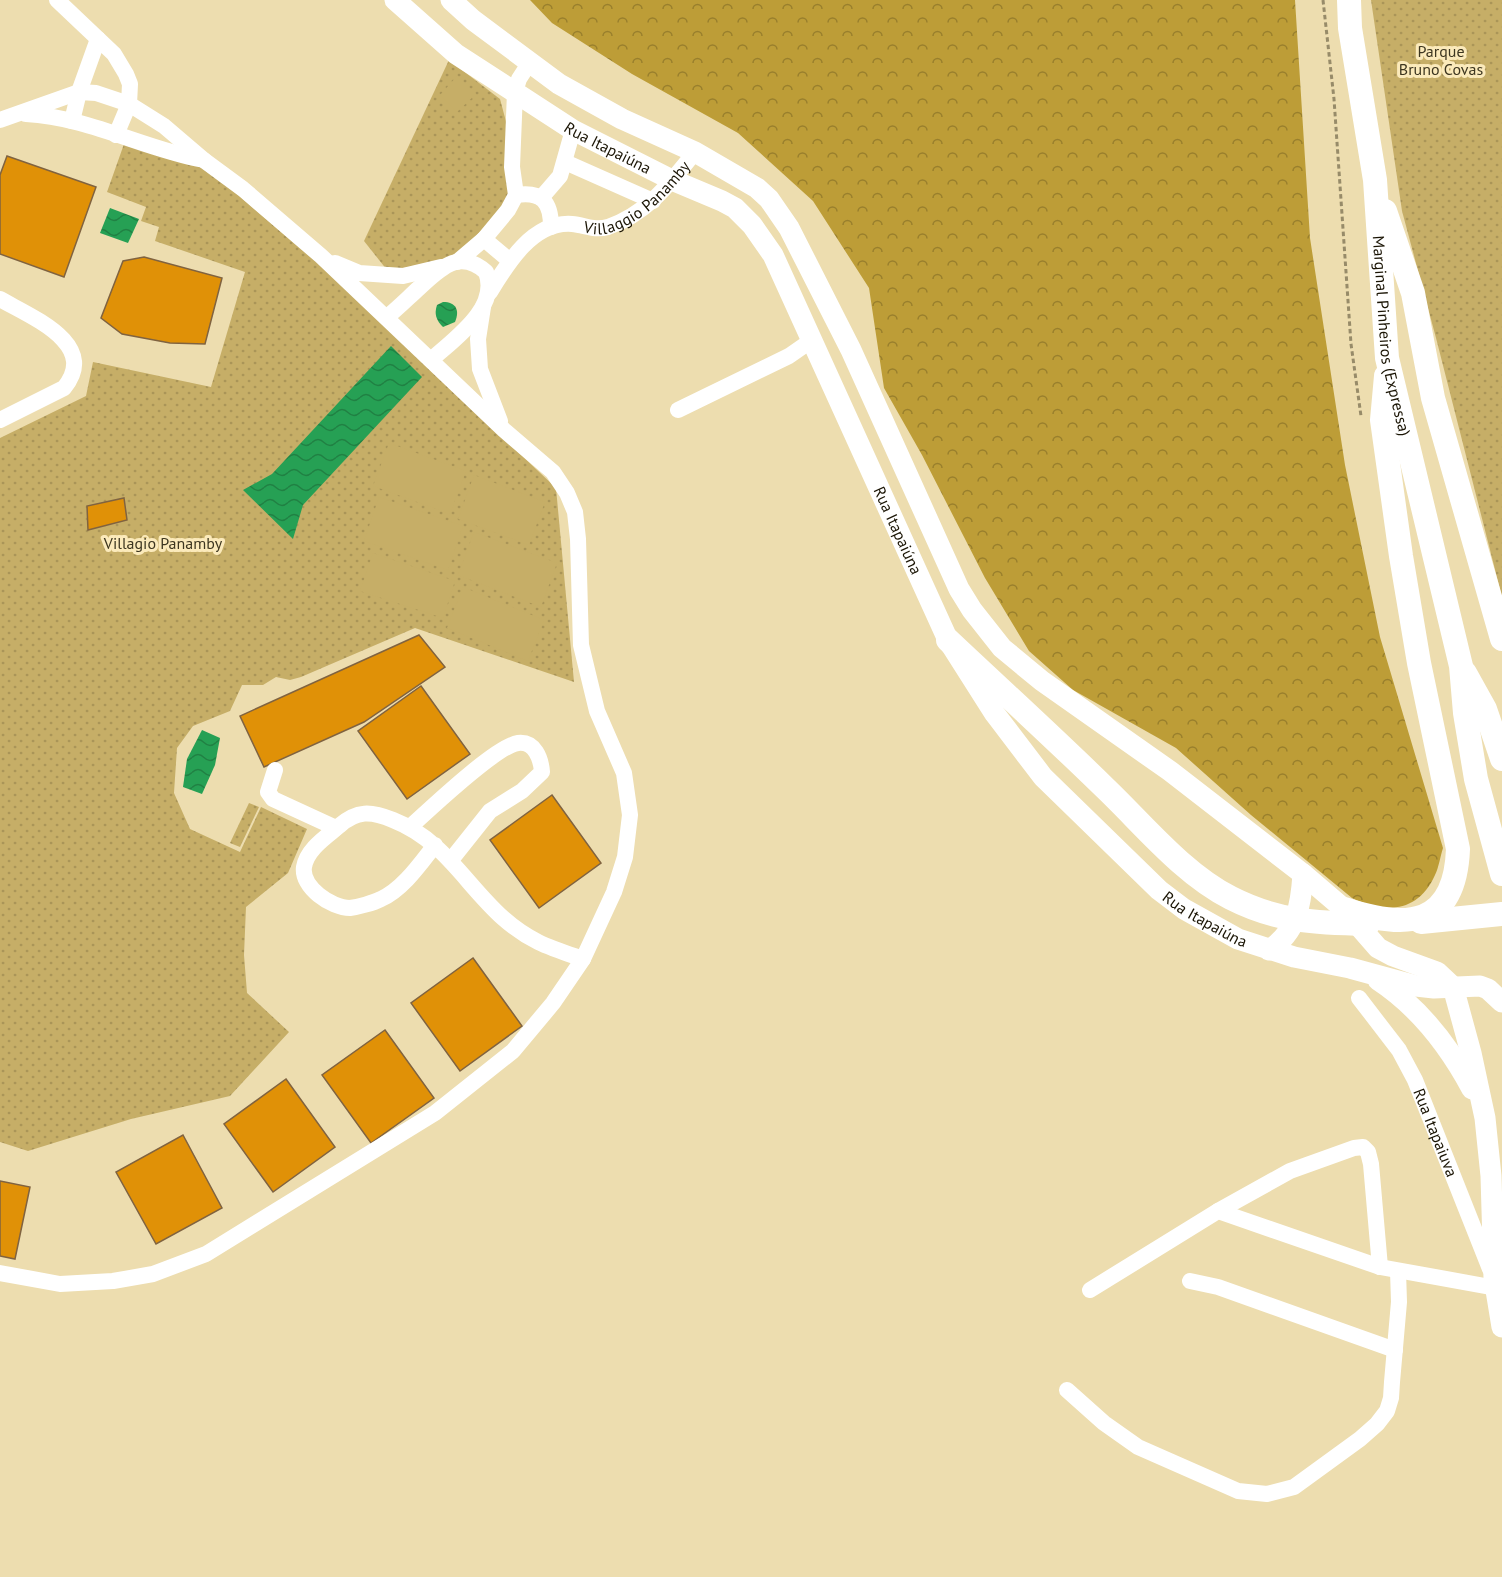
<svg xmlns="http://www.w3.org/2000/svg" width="1502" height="1577" viewBox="0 0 1502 1577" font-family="'PT Sans',sans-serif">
<defs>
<pattern id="grass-dots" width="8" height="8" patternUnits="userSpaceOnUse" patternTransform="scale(1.5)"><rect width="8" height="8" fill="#c6ae67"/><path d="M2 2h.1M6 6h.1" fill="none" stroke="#aa9558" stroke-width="1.8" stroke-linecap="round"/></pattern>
<pattern id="forest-crowns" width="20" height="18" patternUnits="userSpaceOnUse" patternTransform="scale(1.5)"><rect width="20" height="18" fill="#bd9d37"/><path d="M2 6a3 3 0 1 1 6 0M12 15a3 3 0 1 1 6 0" fill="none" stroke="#997f2c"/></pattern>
<pattern id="water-waves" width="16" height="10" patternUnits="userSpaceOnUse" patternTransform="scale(1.5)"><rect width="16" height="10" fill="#26a054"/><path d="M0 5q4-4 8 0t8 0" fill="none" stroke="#208143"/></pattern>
</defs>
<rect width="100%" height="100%" fill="#edddaf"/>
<g fill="url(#grass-dots)">
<polygon points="1371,0 1502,0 1502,597 1436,338 1402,211"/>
<polygon points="449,60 500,99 508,129 510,194 482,235 442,263 387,270 364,241"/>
<polygon points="124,144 205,167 318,263 556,488 574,682 415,628 301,677 290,680 276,677 263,685 242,685 230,711 193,726 177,748 174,793 190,829 240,852 261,807 307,829 288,873 246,907 244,955 247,993 289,1032 230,1096 131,1119 28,1151 0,1142 0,438 86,396 93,362 211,387 245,272 155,241 159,227 141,221 146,207 107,192"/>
<polygon points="249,803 259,807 240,847 230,843"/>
</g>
<path fill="url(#forest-crowns)" d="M 530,0 L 1295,0 L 1310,238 L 1345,465 L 1380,637 L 1443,848 C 1440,857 1439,867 1435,875 C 1418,913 1385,914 1352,898 L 1251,815 L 1176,748 L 1073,690 L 1029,651 L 985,578 L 922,455 L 884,388 L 869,288 L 813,201 L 738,133 L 632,74 L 552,23 Z"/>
<g fill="#c6ae67">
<polygon points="457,76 476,94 457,112 440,95"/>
<polygon points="389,443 466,471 450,514 373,486"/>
<polygon points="474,475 545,502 529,545 458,519"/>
<polygon points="379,497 463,526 448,570 364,541"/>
<polygon points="474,532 557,563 541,607 458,575"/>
<polygon points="373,553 455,581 443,618 360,591"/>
<polygon points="463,587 544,620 528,661 447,628"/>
</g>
<g fill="url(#water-waves)">
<polygon points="110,208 139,219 128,243 100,233"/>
<path d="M 443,302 C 456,302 460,310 455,322 L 443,327 C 436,320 434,314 437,305 Z"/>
<polygon points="391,346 422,377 303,505 293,539 243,490 272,474"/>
<polygon points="202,730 220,738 215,765 202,794 183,787 187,759"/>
</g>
<g fill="#e09107" stroke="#806340" stroke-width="1.5">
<polygon points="7,156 96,187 64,277 0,254 0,175"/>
<polygon points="144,257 222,278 205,344 170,343 122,334 101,318 123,261"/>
<polygon points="124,498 127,520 88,530 87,506"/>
<polygon points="419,635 445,667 364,722 264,767 240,716"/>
<polygon points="421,686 470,754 407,799 358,731"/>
<polygon points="552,795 601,863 539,908 490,840"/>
<polygon points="473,958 522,1026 460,1071 411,1003"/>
<polygon points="385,1030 434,1098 371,1143 322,1075"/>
<polygon points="286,1079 335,1147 273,1192 224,1124"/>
<polygon points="183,1135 222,1208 156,1244 116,1172"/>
<polygon points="0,1181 30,1187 15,1259 0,1256"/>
</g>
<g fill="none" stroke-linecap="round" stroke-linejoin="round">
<polyline stroke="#978b69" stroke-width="3" stroke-dasharray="4.5 3" stroke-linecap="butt" points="1323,0 1334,99 1351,344 1361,416"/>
<g stroke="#fff" stroke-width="16">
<polyline points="57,0 114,54 126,74 130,84 129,104 116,135"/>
<path d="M 26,114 C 88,117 144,149 204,160"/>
<polyline points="0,120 79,92 96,93 129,104 164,126 205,161 243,189 321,256 504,430 553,472 567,493 575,512 578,539 581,645 597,711 624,773 630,815 625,857 614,892 583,959 553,1003 513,1051 435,1113 206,1254 153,1274 113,1281 60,1284 0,1273"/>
<polyline points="72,121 79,92 98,39"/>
<polyline points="565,162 653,201"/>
<path d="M 516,195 C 542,191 551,202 551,227"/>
<polyline points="541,198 560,176 573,130"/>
<polyline points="484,239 510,261"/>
<polyline points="457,262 484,239 508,210 516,195 512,167 515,92 519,79 530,62"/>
<polyline points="335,263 359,273 403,276 441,267"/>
<path id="s1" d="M 490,292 C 507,264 533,221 572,224 C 585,225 594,231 608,227 C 647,214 670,183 695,152"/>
<path d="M 0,299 C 31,317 100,344 64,388 L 0,420"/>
<polyline points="483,307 478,339 480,369 500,421"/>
<path d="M 387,317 C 398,308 408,298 419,288 C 440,269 459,248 486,272 C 500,308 454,339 431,360"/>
<polyline points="678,410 789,356 812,340"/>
<polyline points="275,770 268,792 273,799 336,828"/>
<path d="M 410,827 C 430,809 496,746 518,743 C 535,741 541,759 542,772 L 522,791 L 490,811 L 451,860"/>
<path d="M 435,845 C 420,864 403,889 381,899 C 373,903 358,907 350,908 C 331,908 301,887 304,867 C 307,849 326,837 339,826 C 357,810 371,811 393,820 C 444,840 465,884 503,918 C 530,942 551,948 583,959"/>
<path id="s2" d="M 1359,998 L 1399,1050 L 1415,1080 L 1490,1269"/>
<polyline points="1218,1211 1290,1171 1354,1148 1363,1147 1368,1152 1371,1164 1380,1267"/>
<polyline points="1190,1281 1218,1287 1395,1350"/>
<polyline points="1090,1290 1218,1211 1380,1267 1496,1288"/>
<polyline points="1067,1390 1104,1423 1138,1447 1238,1491 1267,1494 1294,1487 1360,1439 1377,1424 1387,1411 1391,1398 1392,1382 1399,1302 1398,1271"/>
</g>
<g stroke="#fff" stroke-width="21">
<path id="s3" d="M 395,0 L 456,54 L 573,130 L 672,180 L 722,201 L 735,208 L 752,225 L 773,255 L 948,640 L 995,714 L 1043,777 L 1159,890 L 1184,909 L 1238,939 L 1294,957 L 1350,968 L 1416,986 L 1434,988 L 1480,986 L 1488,989 L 1502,1002"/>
<polyline points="451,0 473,20 559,84 622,119 695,152 757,188 769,199 789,228 851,350 959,589 972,610 1002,648 1042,681 1170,771 1303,874 1344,909 1378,948 1393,956 1437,972 1453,987 1471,1053 1485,1118 1491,1176 1494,1278 1502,1327"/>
<path d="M 1269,950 C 1297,932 1301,905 1303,874"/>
<path d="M 1378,980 C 1419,1007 1449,1046 1472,1089"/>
</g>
<g stroke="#fff" stroke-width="24">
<path id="s4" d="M 1349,0 L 1350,28 L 1375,180 L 1387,358 L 1461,666 L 1465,713 L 1476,779 L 1502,874"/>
<polyline points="1385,211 1413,293 1433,398 1502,639"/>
<path d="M 948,640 C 1000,689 1053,737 1104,787 C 1143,824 1182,873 1231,898 C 1278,922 1317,923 1368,924"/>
<polyline points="1465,673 1485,709 1502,759"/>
<path d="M 1344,909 C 1407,930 1455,927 1458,849 L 1419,663 L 1401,556 L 1382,420 L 1386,376"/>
<polyline points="1421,922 1502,914"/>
</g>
</g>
<g text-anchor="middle" stroke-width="6" stroke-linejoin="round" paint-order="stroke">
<g font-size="16" fill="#3d3620" stroke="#fbeabb">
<text x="1441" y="57">Parque<tspan x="1441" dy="18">Bruno Covas</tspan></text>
<text x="163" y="549">Villagio Panamby</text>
</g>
<g font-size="16" fill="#1a1404" stroke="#fbeabb">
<text dy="6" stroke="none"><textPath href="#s3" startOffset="260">Rua Itapaiúna</textPath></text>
<text dy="6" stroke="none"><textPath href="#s1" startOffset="188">Villaggio Panamby</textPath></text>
<text dy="6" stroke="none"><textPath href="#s4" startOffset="339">Marginal Pinheiros (Expressa)</textPath></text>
<text dy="6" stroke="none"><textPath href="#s3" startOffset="764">Rua Itapaiúna</textPath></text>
<text dy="6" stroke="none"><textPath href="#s3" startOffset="1268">Rua Itapaiúna</textPath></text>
<text dy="6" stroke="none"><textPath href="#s2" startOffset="156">Rua Itapaiuva</textPath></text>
</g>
</g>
</svg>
